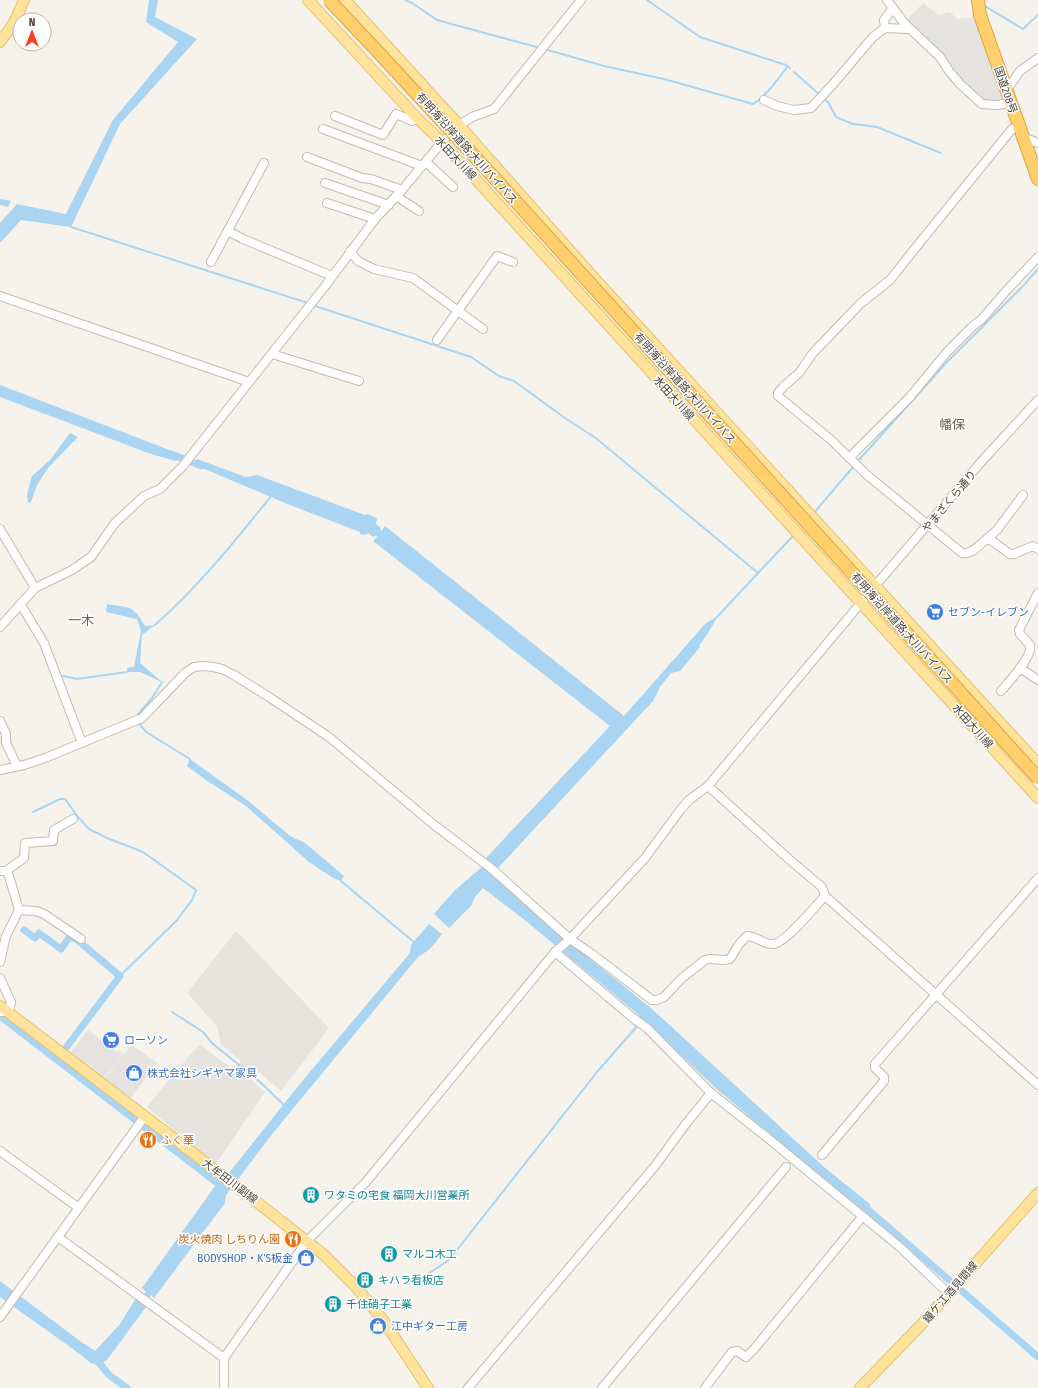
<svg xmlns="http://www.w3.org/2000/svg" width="1038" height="1388" viewBox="0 0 1038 1388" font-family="'Fira Sans Condensed','Noto Sans JP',sans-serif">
<rect width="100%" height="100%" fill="#f6f3ec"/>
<g fill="#e6e2dd">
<polygon points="236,931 329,1028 281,1091 252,1066 246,1075 265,1092 215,1165 147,1107 175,1072 200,1044 234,1071 241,1061 221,1044 217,1026 187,993"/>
<polygon points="132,1045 157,1063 130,1099 103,1080"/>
</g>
<g fill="#e5e3e0">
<polygon points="923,3 938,15 950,12 957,19 975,17 1003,98 996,102 982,100 961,80 950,66 943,54 906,21"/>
<polygon points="88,1030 116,1052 118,1050 124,1054 102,1080 69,1055"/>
</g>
<g fill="#a9d4f2">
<polygon points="149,0 158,0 155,17 197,39 120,124 71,227 21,220 0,243 0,223 17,204 66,214 113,120 178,42 146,22"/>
<polygon points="0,199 11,201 8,207 0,205"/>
<polygon points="0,385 180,454 176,461 151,454 0,397"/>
<polygon points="70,433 78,437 48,468 37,485 31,502 28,503 27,494 32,476 50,460"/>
<polygon points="197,459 246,477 257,475 365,515 367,514 377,518 376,524 381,528 380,530 382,531 385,526 624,716 706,623 718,616 708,633 699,646 700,647 680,671 671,673 660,687 653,701 498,868 495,868 485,861 486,858 610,726 373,541 377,537 376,535 374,537 368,533 365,535 360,534 360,532 285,503 193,464"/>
<path d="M 107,604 C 129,608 133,604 145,626 L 155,625 L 142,635 L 140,663 L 162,682 L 140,672 L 127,672 L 127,668 L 134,667 L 141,631 L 137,619 L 106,612 Z"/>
<polygon points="190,759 247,800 290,836 305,843 344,876 341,881 333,878 309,862 246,806 206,780 187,766"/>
<polygon points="482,867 563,937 651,1008 824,1167 871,1205 864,1208 845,1198 718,1090 635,1012 526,921 483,888 475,897 471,906 449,928 434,914 454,891"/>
<polygon points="429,924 442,934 430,949 418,957 273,1133 226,1195 225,1203 154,1298 151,1295 144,1305 146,1307 107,1360 99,1365 91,1363 73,1349 0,1297 0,1281 80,1341 95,1351 120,1324 136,1298 139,1300 146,1292 142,1288 215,1186 218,1183 220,1184 299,1085 410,953 411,945"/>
</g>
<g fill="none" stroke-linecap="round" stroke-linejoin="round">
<g stroke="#a9d4f2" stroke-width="2">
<polyline points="405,0 412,3 437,20 540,48"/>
<polyline points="647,0 700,37 786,65 790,68"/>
<polyline points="983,5 1023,29 1038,15"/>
<path d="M 544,49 L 604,66 L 664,79 L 753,104 C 768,94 777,80 788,66"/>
<polyline points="794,72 820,95"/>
<polyline points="823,98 828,102 836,117 853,124 877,127 941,153"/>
<polyline points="71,227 308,303"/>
<polyline points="312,305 471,357 499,376 514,381 565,418 597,439 758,573 717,617"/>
<polyline points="857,462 948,361 1024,285 1038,269"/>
<polyline points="813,514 854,466"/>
<polyline points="758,573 794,535"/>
<path d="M 155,625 C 199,586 235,541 272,495"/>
<polyline points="63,676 77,679 127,672"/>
<polyline points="135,718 152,698 162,682"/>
<polyline points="138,722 146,732 190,759"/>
<polyline points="33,812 60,799 65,799 78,817 89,829 107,838 143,852 196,890 192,900 177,920 120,976"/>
<polyline points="341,881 415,943"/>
<polyline points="172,1012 203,1032 212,1043 260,1082 285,1106"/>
<polyline points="416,1282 449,1260 597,1072 639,1024"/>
</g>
<g stroke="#a9d4f2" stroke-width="7">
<polyline points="171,454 202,466"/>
<polyline points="24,930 35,938 39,933 61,949 69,938 75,938 120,976 59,1057"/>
<polyline points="0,1016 225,1189"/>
<polyline points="858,1201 1038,1357"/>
<polyline points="96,1359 109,1375 127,1388"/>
</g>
<g stroke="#c2bbae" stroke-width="10">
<g id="minor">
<polyline points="887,0 904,23 940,57 949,71 961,85 982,104 997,105 1010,103"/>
<polyline points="885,28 884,20 893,8"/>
<polyline points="1006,91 1020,71 1038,58"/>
<polyline points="764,100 777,106 794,110 811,108 834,83 873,37 885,28 909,29"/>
<polyline points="335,116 383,135 396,114 412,121 417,118"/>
<path d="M 1018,126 L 1012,129 L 921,241 L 890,280 L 861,303 L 813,353 L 799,373 L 784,386 L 778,393 L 778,396 L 830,439 L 867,475 L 962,553 C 972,555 981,543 988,538 L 1010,554 L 1014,554 L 1033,546 L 1038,549"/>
<polyline points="323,129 422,166"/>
<polyline points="1023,137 1038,143"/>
<polyline points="307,157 362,178 371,179 402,190"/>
<polyline points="426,162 453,187"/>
<polyline points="325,183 389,205"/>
<polyline points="396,196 419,211"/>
<polyline points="327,203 375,219"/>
<polyline points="228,231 243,239 332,276"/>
<polyline points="350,251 358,261 374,269 413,278 483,329"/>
<polyline points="211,262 264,163"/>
<polyline points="0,296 249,382"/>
<polyline points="437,340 497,256 513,262"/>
<polyline points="272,354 359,381"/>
<polyline points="849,458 909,398 947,352 974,325 981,320 1007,290 1038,257"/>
<polyline points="0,529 35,588"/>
<polyline points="988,538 997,530 1023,495"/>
<polyline points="21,605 44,643 82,743"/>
<polyline points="0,627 35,588 72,570 91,557 115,523 144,496 160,489 182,467 326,285 375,219 402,190 442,142 459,125 472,117 494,109 581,0"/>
<polyline points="1020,668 1038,680"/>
<path d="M 1001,691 C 1009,682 1033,656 1030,645 L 1020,634 L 1019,630 L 1038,593"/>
<polyline points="0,721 6,734 6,743 17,766"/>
<path d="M 0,770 L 24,765 L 45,758 L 142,718 L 185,673 L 194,667 L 203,666 L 213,667 L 222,669 L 234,675 L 269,697 L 329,737 L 433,824 L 492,869 L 570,939 L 592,954 L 652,1000 L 657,1000 L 664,997 L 682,978 L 705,960 C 713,957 721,962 730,959 L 740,943 L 747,936 C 757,936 764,945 773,944 C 786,943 815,906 825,896"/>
<polyline points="708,786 791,861 822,887 825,896 1038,1085"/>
<polyline points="0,871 6,871 9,876 19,910 6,936 0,962"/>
<polyline points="6,871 24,858 25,843 53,841 54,830 73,819"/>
<polyline points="19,910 36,911 44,914 81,939"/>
<polyline points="555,952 633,1018 647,1028 711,1093 764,1135 901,1248 948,1293"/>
<polyline points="0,978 11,1002 10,1007 7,1011 1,1012"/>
<polyline points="0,1151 79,1208"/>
<polyline points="822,1155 884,1081 884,1077 875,1068 875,1064 1038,878"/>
<polyline points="58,1237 224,1358"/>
<polyline points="0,1317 145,1116"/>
<polyline points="224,1388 224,1358 307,1241 366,1182 555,952 570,939 645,858 681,809 689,800 708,786 875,586 981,462 1038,400"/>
<polyline points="468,1388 655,1166 685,1125 711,1093"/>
<polyline points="602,1388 786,1167"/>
<polyline points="705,1388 732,1352 737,1351 746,1357 755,1348 862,1217"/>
</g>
</g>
<g stroke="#e6c16a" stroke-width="12">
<g id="major">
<polyline points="308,0 417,118 442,142 1038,798"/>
<polyline points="345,0 459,125 595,279 1038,764"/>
<polyline points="0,42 14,23 24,0"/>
<polyline points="0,1006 235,1185 323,1254 357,1288 383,1320 428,1388"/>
<polyline points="860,1388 921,1325 1038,1193"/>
</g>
</g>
<g stroke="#e0a43c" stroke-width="14">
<polyline id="highway" points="978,0 980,15 1038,179"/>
</g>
<use href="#minor" stroke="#fff" stroke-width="8"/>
<use href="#major" stroke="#ffe39c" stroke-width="10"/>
<use href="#highway" stroke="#ffcf6e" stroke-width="12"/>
<g stroke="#e0a43c" stroke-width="14" stroke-linecap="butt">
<polyline id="highway-bridge" points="329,0 378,52 499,183 1038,778"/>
</g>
<use href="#highway-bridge" stroke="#ffcf6e" stroke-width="12"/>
</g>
<defs>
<g id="supermarket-disc" transform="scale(0.9)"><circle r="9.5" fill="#3f7fe0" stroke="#fff"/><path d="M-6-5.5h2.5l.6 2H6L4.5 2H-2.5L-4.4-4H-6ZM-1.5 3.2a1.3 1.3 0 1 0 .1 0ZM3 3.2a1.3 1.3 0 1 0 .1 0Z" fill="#fff"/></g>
<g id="shop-disc" transform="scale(0.9)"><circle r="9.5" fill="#3f7fe0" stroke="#fff"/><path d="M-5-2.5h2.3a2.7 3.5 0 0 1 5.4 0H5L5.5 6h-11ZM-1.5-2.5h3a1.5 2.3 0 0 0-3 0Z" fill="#fff"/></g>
<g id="restaurant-disc" transform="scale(0.9)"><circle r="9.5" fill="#e8710a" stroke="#fff"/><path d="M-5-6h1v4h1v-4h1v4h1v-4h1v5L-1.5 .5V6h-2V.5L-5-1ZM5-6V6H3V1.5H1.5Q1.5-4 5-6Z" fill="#fff"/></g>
<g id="building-disc" transform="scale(0.9)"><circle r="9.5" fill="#0f9aa8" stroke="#fff"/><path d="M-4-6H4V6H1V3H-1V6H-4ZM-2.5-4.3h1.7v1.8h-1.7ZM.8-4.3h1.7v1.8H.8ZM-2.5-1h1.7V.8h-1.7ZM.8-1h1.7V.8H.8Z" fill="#fff"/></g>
</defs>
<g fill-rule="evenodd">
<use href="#supermarket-disc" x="935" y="612"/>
<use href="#supermarket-disc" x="111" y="1040"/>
<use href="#shop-disc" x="134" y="1073"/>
<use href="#restaurant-disc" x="148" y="1140"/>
<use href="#building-disc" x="311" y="1195"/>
<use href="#restaurant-disc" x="293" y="1239"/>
<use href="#building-disc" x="389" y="1254"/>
<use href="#shop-disc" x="306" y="1258"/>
<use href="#building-disc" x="365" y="1280"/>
<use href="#building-disc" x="333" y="1304"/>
<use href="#shop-disc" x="378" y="1326"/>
</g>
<g text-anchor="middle" stroke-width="3" stroke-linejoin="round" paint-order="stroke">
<g font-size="11" fill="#4b4439" stroke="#fff">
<text transform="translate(1006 90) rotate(71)" y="4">国道208号</text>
<text transform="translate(467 148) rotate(48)" y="4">有明海沿岸道路;大川バイパス</text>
<text transform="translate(456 158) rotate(47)" y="4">水田大川線</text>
<text transform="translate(685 388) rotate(48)" y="4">有明海沿岸道路;大川バイパス</text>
<text transform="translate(674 398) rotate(48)" y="4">水田大川線</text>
<text transform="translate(949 501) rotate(-50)" y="4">やまざくら通り</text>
<text transform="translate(902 628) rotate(48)" y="4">有明海沿岸道路;大川バイパス</text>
<text transform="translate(973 726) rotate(48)" y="4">水田大川線</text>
<text transform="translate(230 1181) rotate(37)" y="4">大牟田川副線</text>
<text transform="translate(950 1292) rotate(-49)" y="4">鐘ケ江酒見間線</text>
</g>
<g font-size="11" fill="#366cbe" stroke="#fff" text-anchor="start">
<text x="948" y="616">セブン-イレブン</text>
<text x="124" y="1044">ローソン</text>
<text x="147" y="1077">株式会社シギヤマ家具</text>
<text x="293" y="1262" text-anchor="end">BODYSHOP・K’S板金</text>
<text x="391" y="1330">江中ギター工房</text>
</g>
<g font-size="11" fill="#c56008" stroke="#fff" text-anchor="start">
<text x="161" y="1144">ふく華</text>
<text x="280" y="1243" text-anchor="end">炭火焼肉 しちりん園</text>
</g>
<g font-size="11" fill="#0d838f" stroke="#fff" text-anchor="start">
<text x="324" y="1199">ワタミの宅食 福岡大川営業所</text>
<text x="402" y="1258">マルコ木工</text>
<text x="378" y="1284">キハラ看板店</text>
<text x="346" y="1308">千住硝子工業</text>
</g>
<g font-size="13" fill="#6e6250" stroke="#fff">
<text x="952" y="429">幡保</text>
<text x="81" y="625">一木</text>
</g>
</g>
<g transform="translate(32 32)"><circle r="19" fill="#ffffff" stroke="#b7b4b0"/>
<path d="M0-3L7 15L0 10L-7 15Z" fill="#fc3f1d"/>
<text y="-6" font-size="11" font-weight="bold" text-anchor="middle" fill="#4b4439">N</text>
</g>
</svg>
